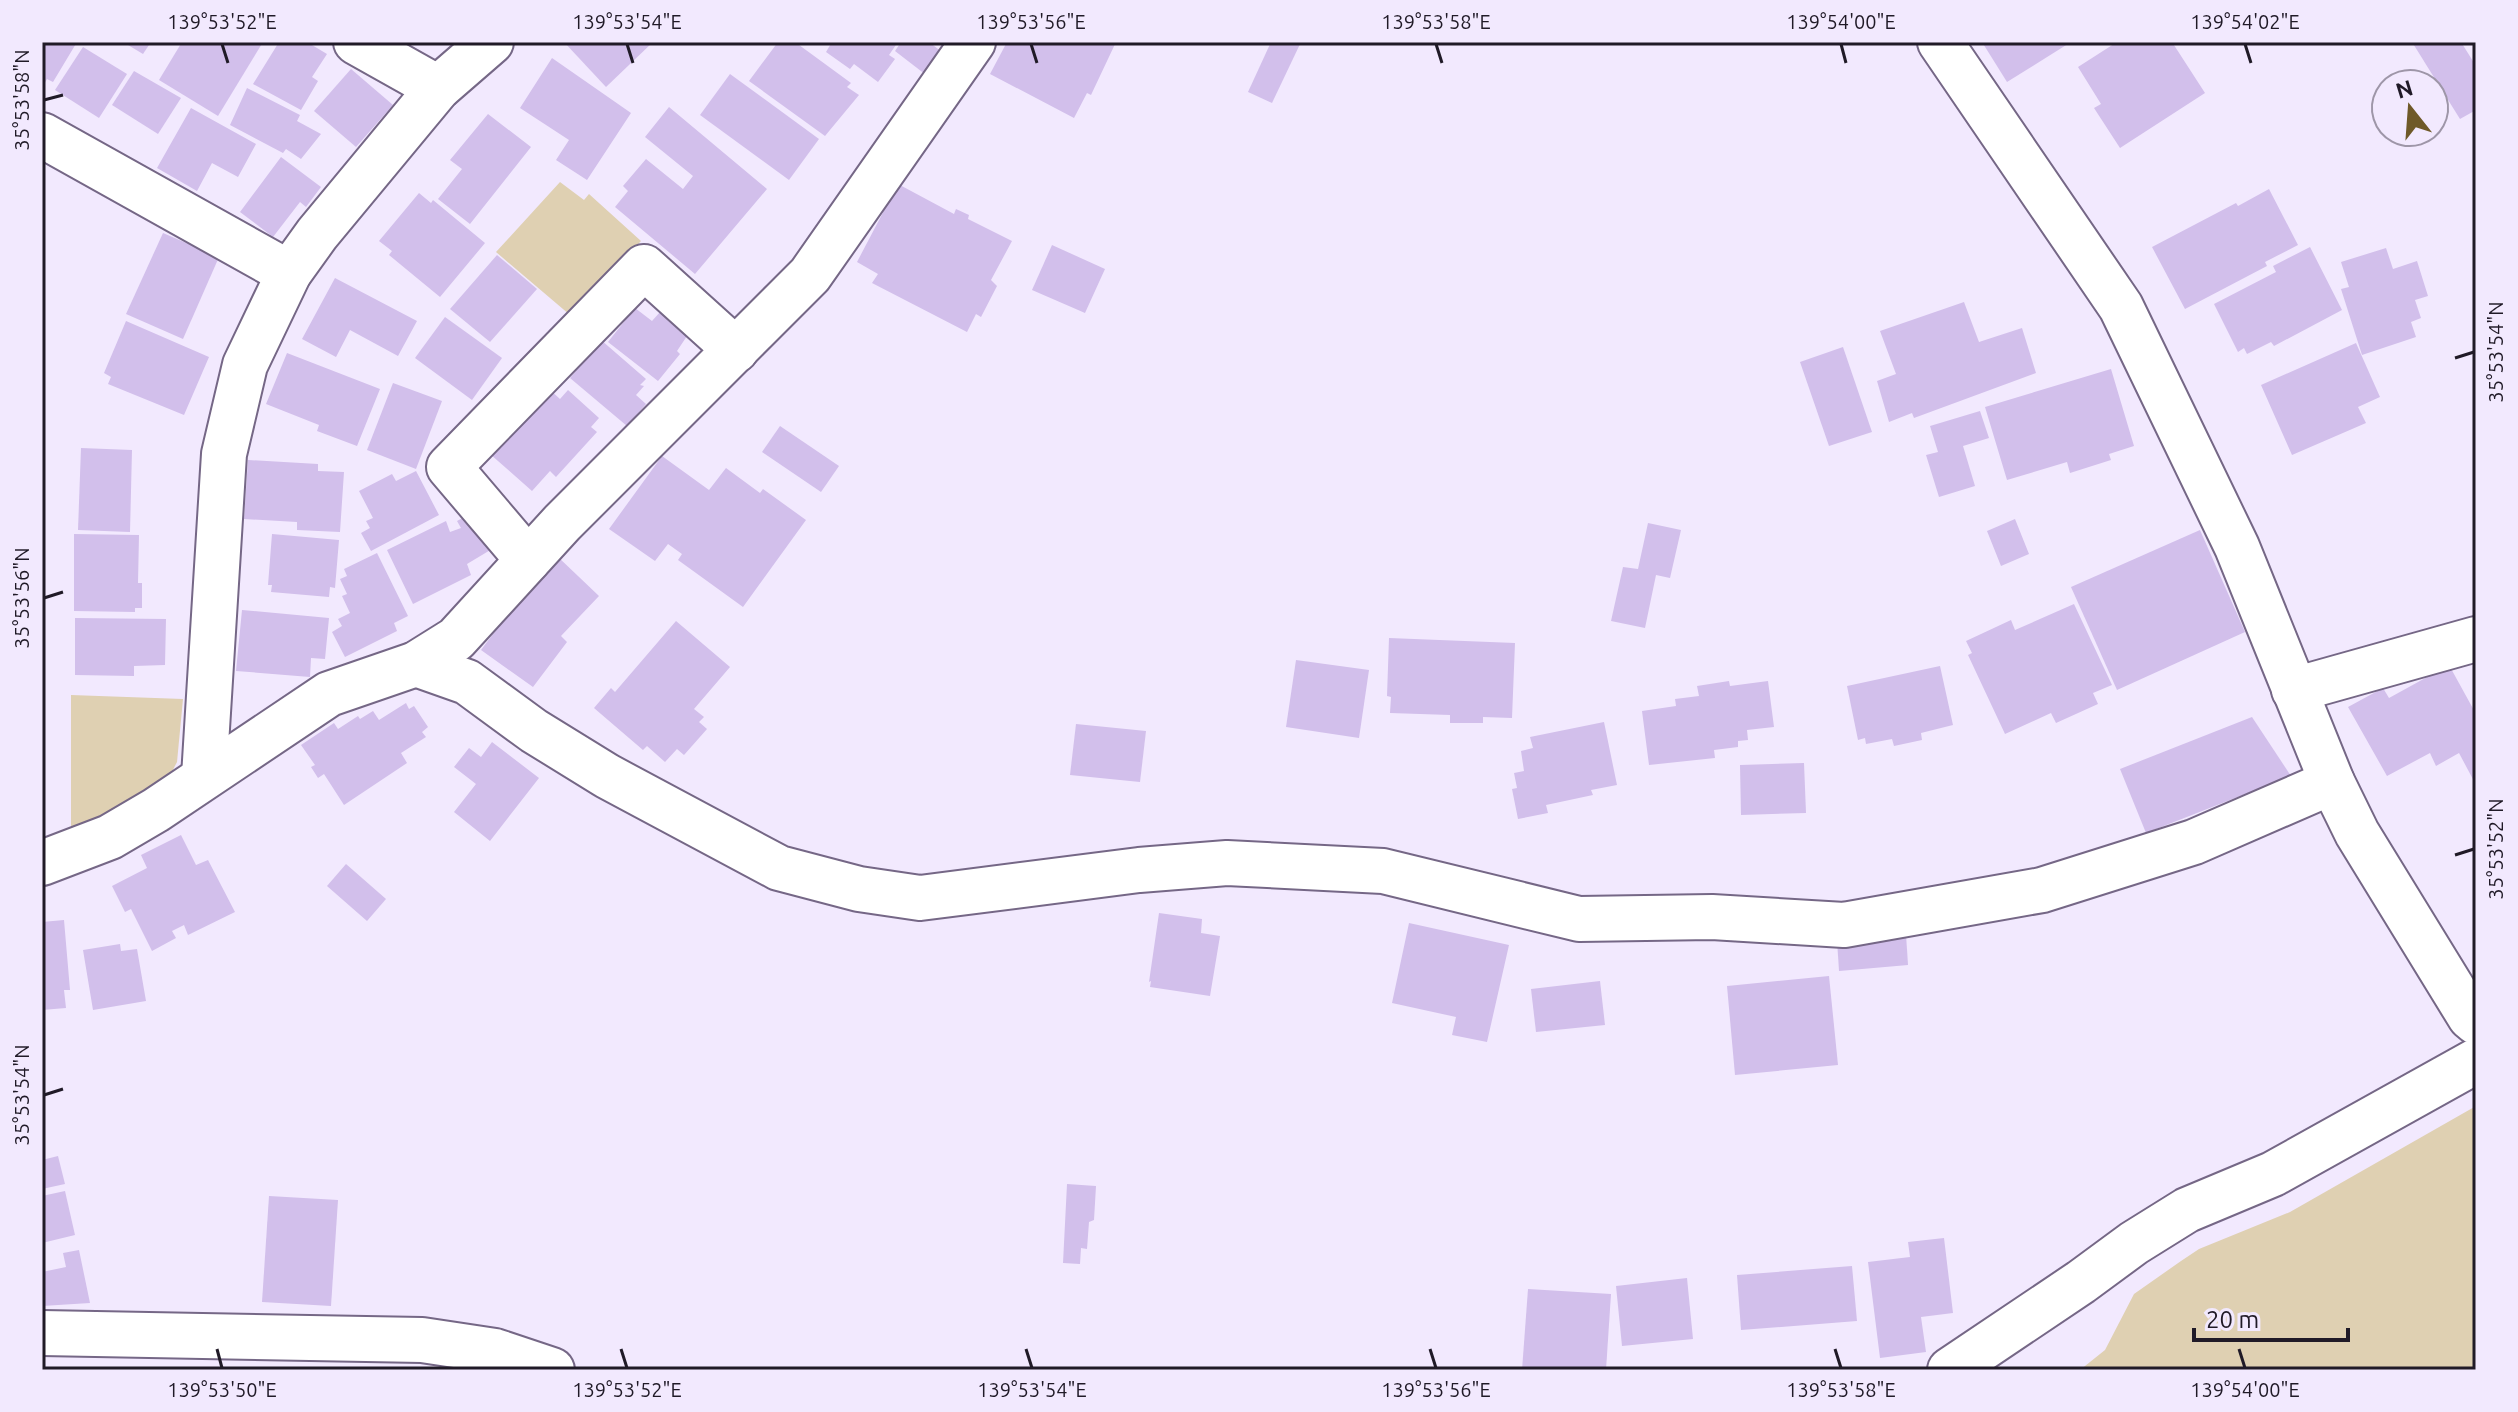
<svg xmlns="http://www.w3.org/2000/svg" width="2518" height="1412" viewBox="0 0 2518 1412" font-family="Ubuntu,sans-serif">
<rect width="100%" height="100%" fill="#f2e9fe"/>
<g fill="#dfd0b2">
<polygon points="560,182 584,200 589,194 641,241 570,315 496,252"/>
<polygon points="71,695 183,699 177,762 165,785 71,836"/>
<polygon points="2476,1106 2476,1370 2080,1370 2105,1350 2134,1294 2181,1261 2199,1249 2290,1212"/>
</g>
<g fill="#d2bfeb">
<polygon points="42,42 77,42 53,82 47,79 42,88"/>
<polygon points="123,42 151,42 143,54"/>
<polygon points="182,42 263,42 218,116 159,80"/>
<polygon points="279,42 307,42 327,54 312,77 318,81 301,110 253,84"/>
<polygon points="564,42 653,42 606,87"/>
<polygon points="778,42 795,42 851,83 847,87 859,95 825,136 749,81"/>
<polygon points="832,42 898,42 889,55 895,59 878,82 854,64 850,69 826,52"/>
<polygon points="901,42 929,42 947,56 930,78 895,51"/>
<polygon points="1007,42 1116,42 1091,95 1087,93 1074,118 990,74"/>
<polygon points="1271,42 1301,42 1272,103 1248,92"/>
<polygon points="1982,42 2071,42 2007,82"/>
<polygon points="2117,42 2172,42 2205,93 2120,148 2094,108 2101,104 2078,67"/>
<polygon points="2412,42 2461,42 2476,66 2476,110 2460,119"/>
<polygon points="83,47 127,74 99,118 55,90"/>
<polygon points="552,58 631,113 587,180 556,160 569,140 520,108"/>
<polygon points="351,69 393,105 356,147 314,111"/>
<polygon points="134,71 181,98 158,134 112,105"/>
<polygon points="730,74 819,139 789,180 700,115"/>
<polygon points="247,88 300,115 297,121 321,134 301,159 286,149 283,153 230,125"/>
<polygon points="669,107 767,189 695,274 615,207 628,191 623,186 646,159 683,189 693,176 645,137"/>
<polygon points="191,108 256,144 238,177 212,163 197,191 157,168"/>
<polygon points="488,114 531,147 470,224 438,199 462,169 450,160"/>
<polygon points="281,157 321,187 306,207 300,202 273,237 240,212"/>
<polygon points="898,184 954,214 956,209 969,215 968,219 1012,241 991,280 997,286 981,317 976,314 967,332 872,283 878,274 857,262"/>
<polygon points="2269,189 2298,245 2265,262 2267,266 2185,309 2152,247 2236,203 2238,206"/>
<polygon points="419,193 431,203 433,200 485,243 440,297 389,255 392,251 379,241"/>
<polygon points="163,233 219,257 183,339 126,314"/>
<polygon points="1052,245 1105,269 1085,313 1032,290"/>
<polygon points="2310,247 2342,310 2274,346 2271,342 2247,354 2244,348 2238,352 2214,304 2276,272 2273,266"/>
<polygon points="2386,248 2393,269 2417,261 2428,296 2415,300 2421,318 2411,322 2416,337 2362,355 2341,289 2349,287 2341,262"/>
<polygon points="497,255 537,289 490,342 450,309"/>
<polygon points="335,278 417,321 398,356 350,330 336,357 302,339"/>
<polygon points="1964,302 1979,342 2022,328 2036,373 1914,418 1912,413 1889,422 1877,381 1896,374 1880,331"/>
<polygon points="635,308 652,321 661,311 689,333 677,351 680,354 658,381 608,342"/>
<polygon points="445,317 502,358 472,400 415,358"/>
<polygon points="126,321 209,357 184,415 108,384 111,377 104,373"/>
<polygon points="601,340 646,379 640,385 644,386 636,395 646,404 627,426 570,378"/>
<polygon points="2356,343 2380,397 2358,407 2366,423 2292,455 2261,385"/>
<polygon points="1843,347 1872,432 1829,446 1800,362"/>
<polygon points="287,353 380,389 357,446 317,431 319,425 266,404"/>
<polygon points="2111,369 2134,446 2109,454 2111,460 2070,473 2067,462 2007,480 1985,407"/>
<polygon points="393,383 442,401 416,469 367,450"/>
<polygon points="549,389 560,399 568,390 599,418 591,427 597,432 556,477 550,471 532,491 490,454"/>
<polygon points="1980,411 1989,438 1963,446 1975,486 1939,497 1926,455 1938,452 1930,426"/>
<polygon points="780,426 839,466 821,492 762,452"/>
<polygon points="81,448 132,450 130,532 78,530"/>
<polygon points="662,456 709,490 726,468 760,493 763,489 806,520 743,607 678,560 682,554 668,544 655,561 609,529"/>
<polygon points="248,460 318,464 318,471 344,472 340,532 297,530 297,522 244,519"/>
<polygon points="416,471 439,515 371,551 361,533 370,528 366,521 373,518 359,491 392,474 396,481"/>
<polygon points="468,515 492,549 467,564 471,575 413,604 387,550 446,521 450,532 461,528 457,521"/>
<polygon points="2015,519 2029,554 2001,566 1987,531"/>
<polygon points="1648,523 1681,530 1670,578 1656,575 1645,628 1611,621 1623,567 1638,569"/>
<polygon points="2200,530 2245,632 2117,690 2071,587"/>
<polygon points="74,534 139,535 138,583 142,583 142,608 135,608 135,612 74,611"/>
<polygon points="272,534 339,540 335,588 330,587 329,597 271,592 272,585 268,585"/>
<polygon points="377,553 408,616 394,623 397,631 345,657 332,632 342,626 338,619 350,613 342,596 347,594 340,579 347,576 344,569"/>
<polygon points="557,556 599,596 561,636 567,642 533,687 481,650 511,610"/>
<polygon points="2074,604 2112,685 2093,693 2098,704 2056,723 2051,713 2005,734 1968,655 1972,653 1966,641 2011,620 2015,630"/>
<polygon points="242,610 329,618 325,659 311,658 310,677 236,671"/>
<polygon points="75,618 166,619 165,665 134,666 134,676 75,675"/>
<polygon points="676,621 730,667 694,709 704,717 699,722 707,729 684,755 677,749 665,762 647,746 643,750 594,708 611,688 615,692"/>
<polygon points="1389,638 1515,643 1512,718 1483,717 1483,723 1450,723 1450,715 1390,713 1391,697 1387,696"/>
<polygon points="1296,660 1369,670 1359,738 1286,727"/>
<polygon points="2449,665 2476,714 2476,785 2459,753 2436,766 2430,753 2387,776 2348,707 2383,688 2389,698"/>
<polygon points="1940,666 1953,725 1921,733 1922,740 1894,746 1892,739 1866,744 1865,738 1858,740 1847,686"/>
<polygon points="1729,681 1730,686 1768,681 1774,727 1747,730 1748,740 1738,741 1738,747 1714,750 1715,758 1649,765 1642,711 1676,706 1675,699 1699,696 1697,686"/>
<polygon points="406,703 409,709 414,706 428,727 422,732 426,737 401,753 407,763 344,805 324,774 318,778 311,767 315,765 301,745 334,723 338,729 358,716 360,719 373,711 379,720"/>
<polygon points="2252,717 2291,776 2146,833 2120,769"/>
<polygon points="1604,722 1617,785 1591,790 1593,795 1546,805 1548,813 1518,819 1512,789 1517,788 1514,773 1524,771 1521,751 1533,748 1530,737"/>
<polygon points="1076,724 1146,731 1140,782 1070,775"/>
<polygon points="492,742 539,778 490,841 454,812 476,784 454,767 469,748 481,757"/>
<polygon points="1804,763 1806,813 1741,815 1740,765"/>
<polygon points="181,835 196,865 208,860 235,912 188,935 184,925 172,931 176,938 152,951 131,909 125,912 112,886 147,868 141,855"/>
<polygon points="346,864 386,899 367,921 327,886"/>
<polygon points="1159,913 1202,919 1201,933 1220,936 1210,996 1150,987 1151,981 1149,982"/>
<polygon points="64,920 70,990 64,990 66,1008 42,1010 42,922"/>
<polygon points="1409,923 1509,945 1487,1042 1452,1035 1456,1017 1392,1003"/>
<polygon points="1906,934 1908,965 1839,971 1837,940"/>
<polygon points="120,944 121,951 137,949 146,1001 93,1010 83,950"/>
<polygon points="1829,976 1838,1065 1735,1075 1727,986"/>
<polygon points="1600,981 1605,1025 1536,1032 1531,989"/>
<polygon points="58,1156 65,1184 42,1189 42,1160"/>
<polygon points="1067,1184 1096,1186 1094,1220 1089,1222 1087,1249 1081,1248 1080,1264 1063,1263"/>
<polygon points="65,1191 75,1235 42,1243 42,1196"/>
<polygon points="269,1196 338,1200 331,1306 262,1302"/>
<polygon points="1944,1238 1953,1313 1921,1317 1926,1352 1880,1358 1868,1262 1910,1257 1908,1242"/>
<polygon points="79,1250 90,1303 42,1306 42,1272 66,1267 63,1253"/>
<polygon points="1852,1266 1857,1321 1741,1330 1737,1275"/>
<polygon points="1687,1278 1693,1339 1622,1346 1616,1286"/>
<polygon points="1528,1289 1611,1294 1606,1370 1522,1370"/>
</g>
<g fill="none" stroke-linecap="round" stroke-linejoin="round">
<g stroke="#756786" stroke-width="48">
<g id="street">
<polyline points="356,42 438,88"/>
<polyline points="1940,42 2121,307 2237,547 2332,782 2357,833 2470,1017 2476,1022"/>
<polyline points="42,135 289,273"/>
<polyline points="528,560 449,467 644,267 736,350"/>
<polyline points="416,664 467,682 534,731 607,776 779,868 859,889 920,898 1139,870 1227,863 1383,871 1579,919 1712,917 1844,925 2042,890 2194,842 2332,782"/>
<polyline points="2294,690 2476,639"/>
<polyline points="204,777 224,454 245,365 289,273 317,234 438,88 491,42"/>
<polyline points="42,863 110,837 156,810 329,694 416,664 456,639 562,523 810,275 973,42"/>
<polyline points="42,1333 422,1340 495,1351 552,1370"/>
<polyline points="1950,1370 2081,1282 2134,1243 2187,1210 2273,1174 2476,1061"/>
</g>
</g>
<use href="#street" stroke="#fff" stroke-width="44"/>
</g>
<path fill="none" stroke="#201a27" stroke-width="3" d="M 222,44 L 228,63M 627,44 L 633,63M 1031,44 L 1037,63M 1436,44 L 1442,63M 1841,44 L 1846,63M 2245,44 L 2251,63M 44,100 L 63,95M 2455,358 L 2474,352M 44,598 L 63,592M 2455,855 L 2474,849M 44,1095 L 63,1089M 217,1349 L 222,1368M 621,1349 L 627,1368M 1026,1349 L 1032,1368M 1430,1349 L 1436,1368M 1835,1349 L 1841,1368M 2239,1349 L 2245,1368"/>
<rect width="2518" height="1412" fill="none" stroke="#f2e9fe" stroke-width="88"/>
<g transform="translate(2410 108) rotate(343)"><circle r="38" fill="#f2e9fe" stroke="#9e96a8" stroke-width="2"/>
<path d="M0-6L14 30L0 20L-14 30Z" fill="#6f5928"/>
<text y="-12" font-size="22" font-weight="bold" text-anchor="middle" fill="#201a27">N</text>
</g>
<path d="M2194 1328v12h154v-12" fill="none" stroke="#201a27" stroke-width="4"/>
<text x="2206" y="1328" font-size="24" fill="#201a27" stroke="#f2e9fe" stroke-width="6" paint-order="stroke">20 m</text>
<rect x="44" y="44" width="2430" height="1324" fill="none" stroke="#201a27" stroke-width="3"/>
<g font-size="20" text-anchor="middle" fill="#201a27">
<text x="222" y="29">139°53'52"E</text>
<text x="627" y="29">139°53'54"E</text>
<text x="1031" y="29">139°53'56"E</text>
<text x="1436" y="29">139°53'58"E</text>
<text x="1841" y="29">139°54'00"E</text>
<text x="2245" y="29">139°54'02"E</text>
<text transform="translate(22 100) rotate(-90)" y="7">35°53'58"N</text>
<text transform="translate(2496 352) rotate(-90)" y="7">35°53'54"N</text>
<text transform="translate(22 598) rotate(-90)" y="7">35°53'56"N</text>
<text transform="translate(2496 849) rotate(-90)" y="7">35°53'52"N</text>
<text transform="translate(22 1095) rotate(-90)" y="7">35°53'54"N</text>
<text x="222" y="1397">139°53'50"E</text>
<text x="627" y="1397">139°53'52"E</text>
<text x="1032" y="1397">139°53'54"E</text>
<text x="1436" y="1397">139°53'56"E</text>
<text x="1841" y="1397">139°53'58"E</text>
<text x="2245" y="1397">139°54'00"E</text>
</g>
</svg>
